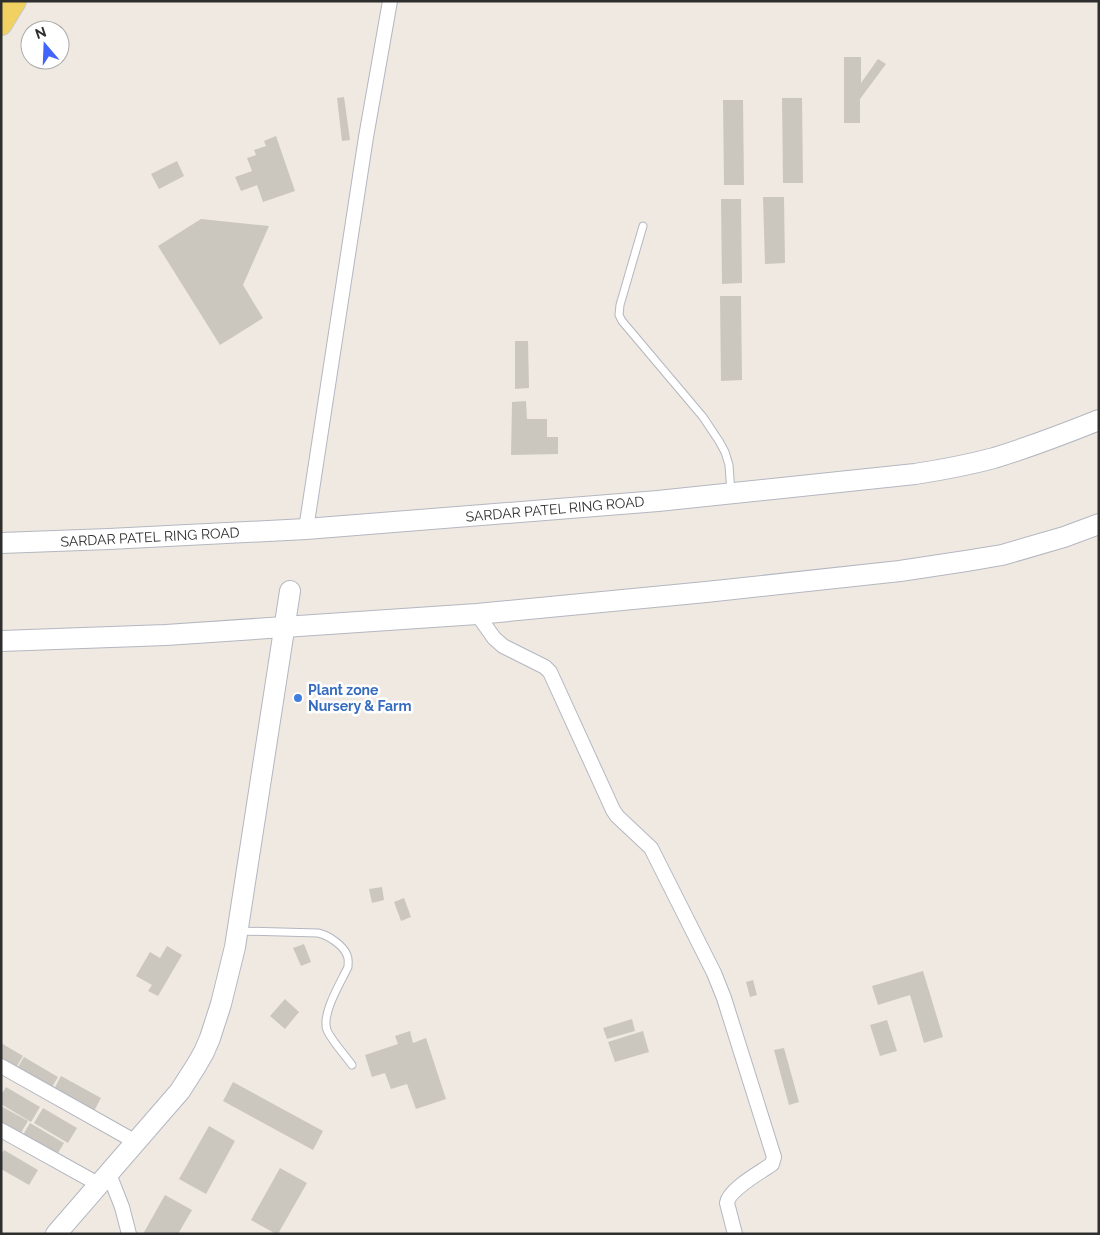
<svg xmlns="http://www.w3.org/2000/svg" width="1100" height="1235" viewBox="0 0 1100 1235" font-family="Raleway,sans-serif">
<rect width="100%" height="100%" fill="#efe9e1"/>
<g fill="#cbc7bf">
<polygon points="844,57 861,57 861,83 878,59 886,64 860,99 860,123 844,123"/>
<polygon points="344,97 350,140 342,141 337,98"/>
<polygon points="782,98 802,98 803,183 783,183"/>
<polygon points="723,100 743,100 744,185 724,185"/>
<polygon points="276,136 295,191 263,202 257,185 241,191 235,177 252,171 247,158 256,155 254,150 266,146 264,141"/>
<polygon points="177,161 184,176 159,189 151,174"/>
<polygon points="763,197 784,197 785,263 765,264"/>
<polygon points="721,199 741,199 742,283 722,284"/>
<polygon points="201,219 269,226 243,285 263,318 220,345 158,246"/>
<polygon points="720,296 741,296 742,380 721,381"/>
<polygon points="515,341 528,341 529,388 515,389"/>
<polygon points="526,401 527,419 547,419 547,437 537,437 558,437 558,454 511,455 512,402"/>
<polygon points="382,887 384,900 372,903 369,889"/>
<polygon points="404,898 411,917 401,921 394,902"/>
<polygon points="304,944 311,962 301,966 293,948"/>
<polygon points="167,946 182,955 158,996 148,991 152,985 136,976 150,952 160,958"/>
<polygon points="923,971 943,1037 924,1043 910,995 878,1005 872,986"/>
<polygon points="753,980 757,995 750,997 746,982"/>
<polygon points="285,999 299,1012 285,1029 270,1016"/>
<polygon points="632,1019 635,1031 607,1039 603,1028"/>
<polygon points="887,1020 897,1051 880,1056 870,1025"/>
<polygon points="410,1031 413,1043 426,1038 446,1099 416,1109 407,1084 391,1089 385,1073 372,1077 365,1055 398,1044 395,1036"/>
<polygon points="643,1031 649,1052 615,1062 608,1042"/>
<polygon points="1,1043 23,1056 14,1071 1,1064"/>
<polygon points="784,1048 799,1102 789,1105 774,1050"/>
<polygon points="24,1057 58,1077 49,1092 15,1072"/>
<polygon points="61,1076 101,1098 93,1113 53,1091"/>
<polygon points="233,1082 323,1131 313,1150 223,1101"/>
<polygon points="6,1087 40,1107 31,1122 1,1104 1,1095"/>
<polygon points="1,1106 28,1121 19,1136 1,1126"/>
<polygon points="43,1108 77,1128 68,1143 34,1123"/>
<polygon points="30,1123 64,1143 55,1158 21,1138"/>
<polygon points="209,1126 235,1141 206,1194 179,1179"/>
<polygon points="4,1150 38,1170 29,1185 1,1169 1,1155"/>
<polygon points="280,1168 307,1183 278,1234 276,1234 251,1220"/>
<polygon points="165,1195 192,1210 178,1234 143,1234"/>
</g>
<g fill="none" stroke-linecap="round" stroke-linejoin="round">
<g stroke="#b4b7c1" stroke-width="9">
<g id="lane">
<polyline points="643,226 620,305 619,315 622,321 703,417 719,441 725,452 729,465 731,493"/>
<path d="M 240,931 L 318,933 C 328,935 343,945 347,955 C 349,959 348,963 348,967 C 341,982 321,1014 327,1030 C 331,1040 345,1055 352,1065"/>
</g>
</g>
<g stroke="#b4b7c1" stroke-width="16">
<g id="street">
<polyline points="306,529 366,137 390,1"/>
<path d="M 477,614 L 494,638 L 503,646 L 545,667 L 550,672 L 613,810 L 617,816 L 651,848 L 714,973 L 724,998 L 774,1157 L 772,1164 C 761,1172 729,1189 727,1203 L 735,1234"/>
<polyline points="1,1066 136,1142"/>
<polyline points="1,1130 100,1185"/>
<polyline points="109,1174 122,1207 129,1234"/>
</g>
</g>
<g stroke="#b4b7c1" stroke-width="22">
<g id="secondary">
<path d="M 1,543 L 109,539 L 306,529 L 658,501 L 915,474 C 941,470 968,465 994,458 C 1030,447 1064,434 1099,420"/>
<polyline points="1,641 166,635 284,627 477,614 706,592 900,571 966,561 1002,555 1064,537 1099,524"/>
<polyline points="56,1234 180,1091 196,1066 204,1052 210,1038 221,1004 235,947 290,591"/>
</g>
</g>
<g stroke="#c9c9c9" stroke-width="24">
<polyline id="primary" points="1,24 15,1"/>
</g>
<use href="#lane" stroke="#fff" stroke-width="7"/>
<use href="#street" stroke="#fff" stroke-width="14"/>
<use href="#secondary" stroke="#fff" stroke-width="20"/>
<use href="#primary" stroke="#f2d163" stroke-width="22"/>
</g>
<circle fill="#3f7fe0" stroke="#fff" stroke-width="2" cx="298" cy="698" r="5"/>
<g text-anchor="middle" stroke-width="5" stroke-linejoin="round" paint-order="stroke">
<g font-size="14" fill="#2e2e2e" stroke="#fff">
<text transform="translate(555 509) rotate(-5)" y="5">SARDAR PATEL RING ROAD</text>
<text transform="translate(150 537) rotate(-3)" y="5">SARDAR PATEL RING ROAD</text>
</g>
<g font-size="14" font-weight="bold" fill="#366cbe" stroke="#fff" text-anchor="start">
<text x="308" y="695">Plant zone<tspan x="308" dy="16">Nursery &amp; Farm</tspan></text>
</g>
</g>
<rect width="1100" height="1235" fill="none" stroke="#2e2e2e" stroke-width="5"/>
<g transform="translate(45 45) rotate(341)"><circle r="24" fill="#ffffff" stroke="#ababab"/>
<path d="M0-4L9 19L0 12L-9 19Z" fill="#4264fb"/>
<text y="-8" font-size="14" font-weight="bold" text-anchor="middle" fill="#2e2e2e">N</text>
</g>
</svg>
